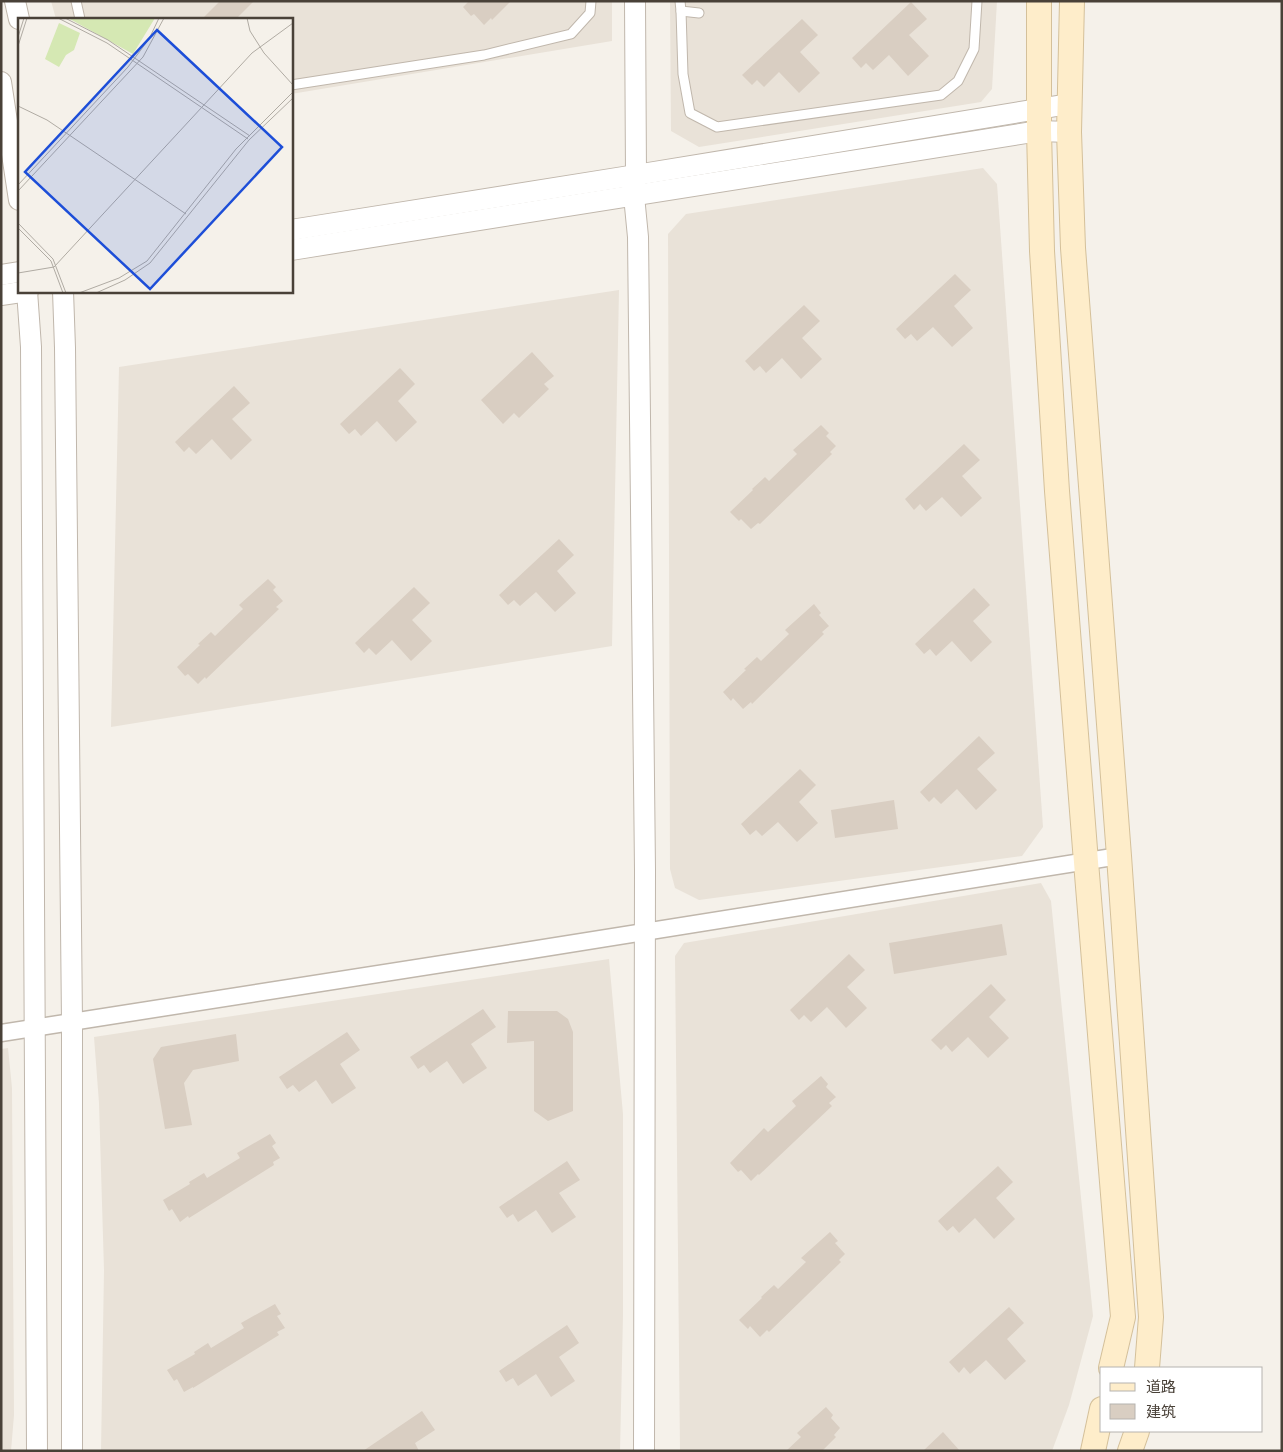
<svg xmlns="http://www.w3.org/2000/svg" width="1283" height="1452" viewBox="0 0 1283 1452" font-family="Karla,'Noto Sans SC',sans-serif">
<rect width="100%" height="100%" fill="#f5f1ea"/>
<g fill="#e9e2d8">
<polygon points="51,1 612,1 612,41 291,94 291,19 56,19"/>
<polygon points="670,1 997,1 992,89 981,102 699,147 671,131"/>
<polygon points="983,168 997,184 1043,827 1022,856 699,900 675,888 670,869 668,234 686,214"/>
<polygon points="619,290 612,646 111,727 119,367"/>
<polygon points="1041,883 1051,901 1093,1316 1069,1405 1052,1451 680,1451 675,956 684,943"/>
<polygon points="609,959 623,1114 623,1315 620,1451 101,1451 104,1270 99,1103 94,1037"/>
<polygon points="8,1048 12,1088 14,1415 11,1451 1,1451 1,1049"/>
</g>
<g fill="#d9cec2">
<polygon points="220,1 254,1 236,19 202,19"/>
<polygon points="469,1 511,1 492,20 491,18 484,25 474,14 471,16 463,7"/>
<polygon points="911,2 927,19 909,35 929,56 908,76 889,55 873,70 866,63 861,68 852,58"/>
<polygon points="802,19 818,35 800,52 820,73 799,93 779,72 764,87 757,80 752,85 742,75"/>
<polygon points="955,274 971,290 954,306 973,328 952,347 933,327 917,341 911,334 905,339 896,329"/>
<polygon points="804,305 820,321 802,338 822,359 801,379 782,358 766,373 760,366 754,371 745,361"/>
<polygon points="532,352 554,376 544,384 549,389 519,418 514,413 503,424 481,400"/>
<polygon points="400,368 415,384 398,401 417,422 396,442 377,421 361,436 355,429 349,434 340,424"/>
<polygon points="234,386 250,403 232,419 252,440 231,460 212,439 196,454 189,447 184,452 175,442"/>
<polygon points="821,425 829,433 826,436 836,446 830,452 832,454 760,524 758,523 751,529 741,519 739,521 730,512 753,490 752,489 765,477 769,481 797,454 793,450"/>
<polygon points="964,444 980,460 962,476 982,498 961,517 942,497 926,511 920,504 914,510 905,499"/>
<polygon points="559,539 574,555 557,571 576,593 555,612 536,592 520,606 514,600 508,605 499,595"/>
<polygon points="268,579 276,587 273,590 283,601 276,607 279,609 206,679 205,677 198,684 188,674 185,676 177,667 200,645 198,644 211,632 215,636 243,609 239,605"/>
<polygon points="414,587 430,603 412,620 432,641 411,661 392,640 376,655 369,648 364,653 355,643"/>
<polygon points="974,588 990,605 973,621 992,642 971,662 952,641 936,656 930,649 924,654 915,644"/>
<polygon points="814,604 821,613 819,615 829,626 822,632 824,634 752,704 751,702 743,709 733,698 731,701 723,692 746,670 744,669 757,657 761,661 789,634 785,630"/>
<polygon points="979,736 995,753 977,769 997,790 976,810 957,789 941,804 934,797 929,802 920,792"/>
<polygon points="800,769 816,785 799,802 818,823 797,842 778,822 762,836 756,830 750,835 741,824"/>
<polygon points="894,800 898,829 835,838 831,810"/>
<polygon points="1002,924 1007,955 894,974 889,943"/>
<polygon points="849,954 865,970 847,987 867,1008 846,1028 827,1007 811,1022 804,1015 799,1020 790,1010"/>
<polygon points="991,984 1006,1000 989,1017 1009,1038 988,1058 968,1037 952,1052 946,1045 941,1050 931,1040"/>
<polygon points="483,1009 496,1027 471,1044 487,1068 463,1084 447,1061 430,1073 424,1065 418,1069 410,1057"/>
<polygon points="508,1011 557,1011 568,1019 573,1032 573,1111 548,1121 534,1111 534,1041 507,1043"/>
<polygon points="347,1032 360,1050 340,1064 356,1088 332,1104 316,1080 299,1092 293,1085 287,1089 279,1077"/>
<polygon points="236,1034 239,1061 193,1070 184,1083 192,1125 165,1129 153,1059 161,1047"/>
<polygon points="821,1076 828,1084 826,1087 836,1097 829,1103 832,1106 759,1175 758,1174 751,1181 741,1170 738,1172 730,1163 764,1128 768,1132 796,1106 792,1101"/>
<polygon points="270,1134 276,1143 272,1146 280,1158 273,1162 274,1165 189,1218 188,1216 180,1222 172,1209 169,1211 163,1200 190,1184 189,1182 204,1173 207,1178 240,1158 237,1153"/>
<polygon points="567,1161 580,1180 559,1193 576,1217 552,1233 536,1210 518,1222 513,1214 507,1218 499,1207"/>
<polygon points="998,1166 1013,1182 996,1198 1015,1219 994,1239 975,1218 959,1233 953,1226 947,1231 938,1221"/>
<polygon points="830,1232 838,1241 835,1243 845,1254 839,1260 841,1262 769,1332 767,1330 760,1337 750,1326 748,1329 739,1320 762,1298 761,1297 774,1285 778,1289 806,1262 801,1258"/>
<polygon points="275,1304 281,1314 277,1316 285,1328 277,1332 279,1335 193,1388 193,1387 184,1392 177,1379 174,1381 167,1370 195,1354 194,1352 208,1343 211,1348 244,1328 241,1323"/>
<polygon points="1009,1307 1024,1323 1007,1339 1026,1361 1005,1380 986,1360 970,1374 964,1367 959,1373 949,1362"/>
<polygon points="567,1325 579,1343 559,1357 575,1381 551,1397 536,1374 518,1386 513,1378 506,1382 499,1371"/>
<polygon points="826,1407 833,1415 831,1418 840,1428 834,1435 836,1437 822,1451 786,1451 801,1437 797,1433"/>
<polygon points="422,1411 435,1430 415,1443 419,1451 363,1451"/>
<polygon points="943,1432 960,1451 923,1451"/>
</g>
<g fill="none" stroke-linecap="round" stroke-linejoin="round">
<g stroke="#c0b7ac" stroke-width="11">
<g id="service">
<polyline points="76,1 80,19"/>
<polyline points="680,1 681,11 699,13"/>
<polyline points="681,11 683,74 690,113 717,127 941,95 958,81 974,49 977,1"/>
<polyline points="291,85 484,55 571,34 590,13 591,1"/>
</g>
</g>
<g stroke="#c0b7ac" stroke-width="19">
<polyline id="minor" points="1,1033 525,951 1119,856"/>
</g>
<g stroke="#c0b7ac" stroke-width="22">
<g id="tertiary">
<polyline points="15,1 19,19"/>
<polyline points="635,1 636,175 634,196 638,237 645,870 644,1451"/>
<polyline points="1,82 19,200"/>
<polyline points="291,230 636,175 1069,104"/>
<polyline points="291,250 1039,131 1069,132"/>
<polyline points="1,275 19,272"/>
<polyline points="27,291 31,347 37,1451"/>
<polyline points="63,291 65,348 72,1022 72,1451"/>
<polyline points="1,295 28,291"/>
</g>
</g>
<g stroke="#d4c09a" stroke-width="26">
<g id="secondary">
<polyline points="1039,1 1039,131 1042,251 1057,491 1086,862 1123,1317 1111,1368"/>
<polyline points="1072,1 1069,132 1073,248 1119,856 1151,1317 1147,1368"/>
<polyline points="1093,1451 1102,1409"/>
<polyline points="1130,1451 1137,1431"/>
</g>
</g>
<use href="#service" stroke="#fff" stroke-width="9"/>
<use href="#minor" stroke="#fff" stroke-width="16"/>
<use href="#tertiary" stroke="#fff" stroke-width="20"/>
<use href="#secondary" stroke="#feedca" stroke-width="24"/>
</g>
<g transform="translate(18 18)">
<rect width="275" height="275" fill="#f5f1ea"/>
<path d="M 50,0 L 137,0 L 115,36 ZM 41,5 L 62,15 L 56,32 L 48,37 L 41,49 L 27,41 Z" fill="#d5e8b3"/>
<path fill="none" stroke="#b0aba3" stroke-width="1" d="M 40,0 L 89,25 L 230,121M 47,0 L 90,22 L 232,118M 229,0 L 232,13 L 246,35 L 275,67M 0,19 L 6,0M 0,28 L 9,0M 0,88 L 29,102 L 168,196M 0,167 L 110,49 L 131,21 L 141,0M 0,173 L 125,39 L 146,0M 0,205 L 35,241 L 48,275M 0,210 L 33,243 L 45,275M 0,255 L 36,249 L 234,35 L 275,5M 61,275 L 101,260 L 129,243 L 218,131 L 275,74M 78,275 L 107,262 L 132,245 L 231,122 L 275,80"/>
<path fill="#1d4ed8" fill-opacity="0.15" stroke="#1d4ed8" stroke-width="2.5" d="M 139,12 L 264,129 L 132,271 L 7,154 Z"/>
<rect width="275" height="275" fill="none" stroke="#494138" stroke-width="2.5"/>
</g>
<rect width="1283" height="1452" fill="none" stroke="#494138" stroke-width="5"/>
<rect x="1100" y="1367" width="162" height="65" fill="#ffffff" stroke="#b6b3af"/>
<rect x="1110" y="1383" width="25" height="8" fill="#feedca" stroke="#b6b3af"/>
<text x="1146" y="1392" font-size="15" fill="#494138">道路</text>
<rect x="1110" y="1404" width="25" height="15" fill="#d9cec2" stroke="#b6b3af"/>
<text x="1146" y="1417" font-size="15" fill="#494138">建筑</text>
</svg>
